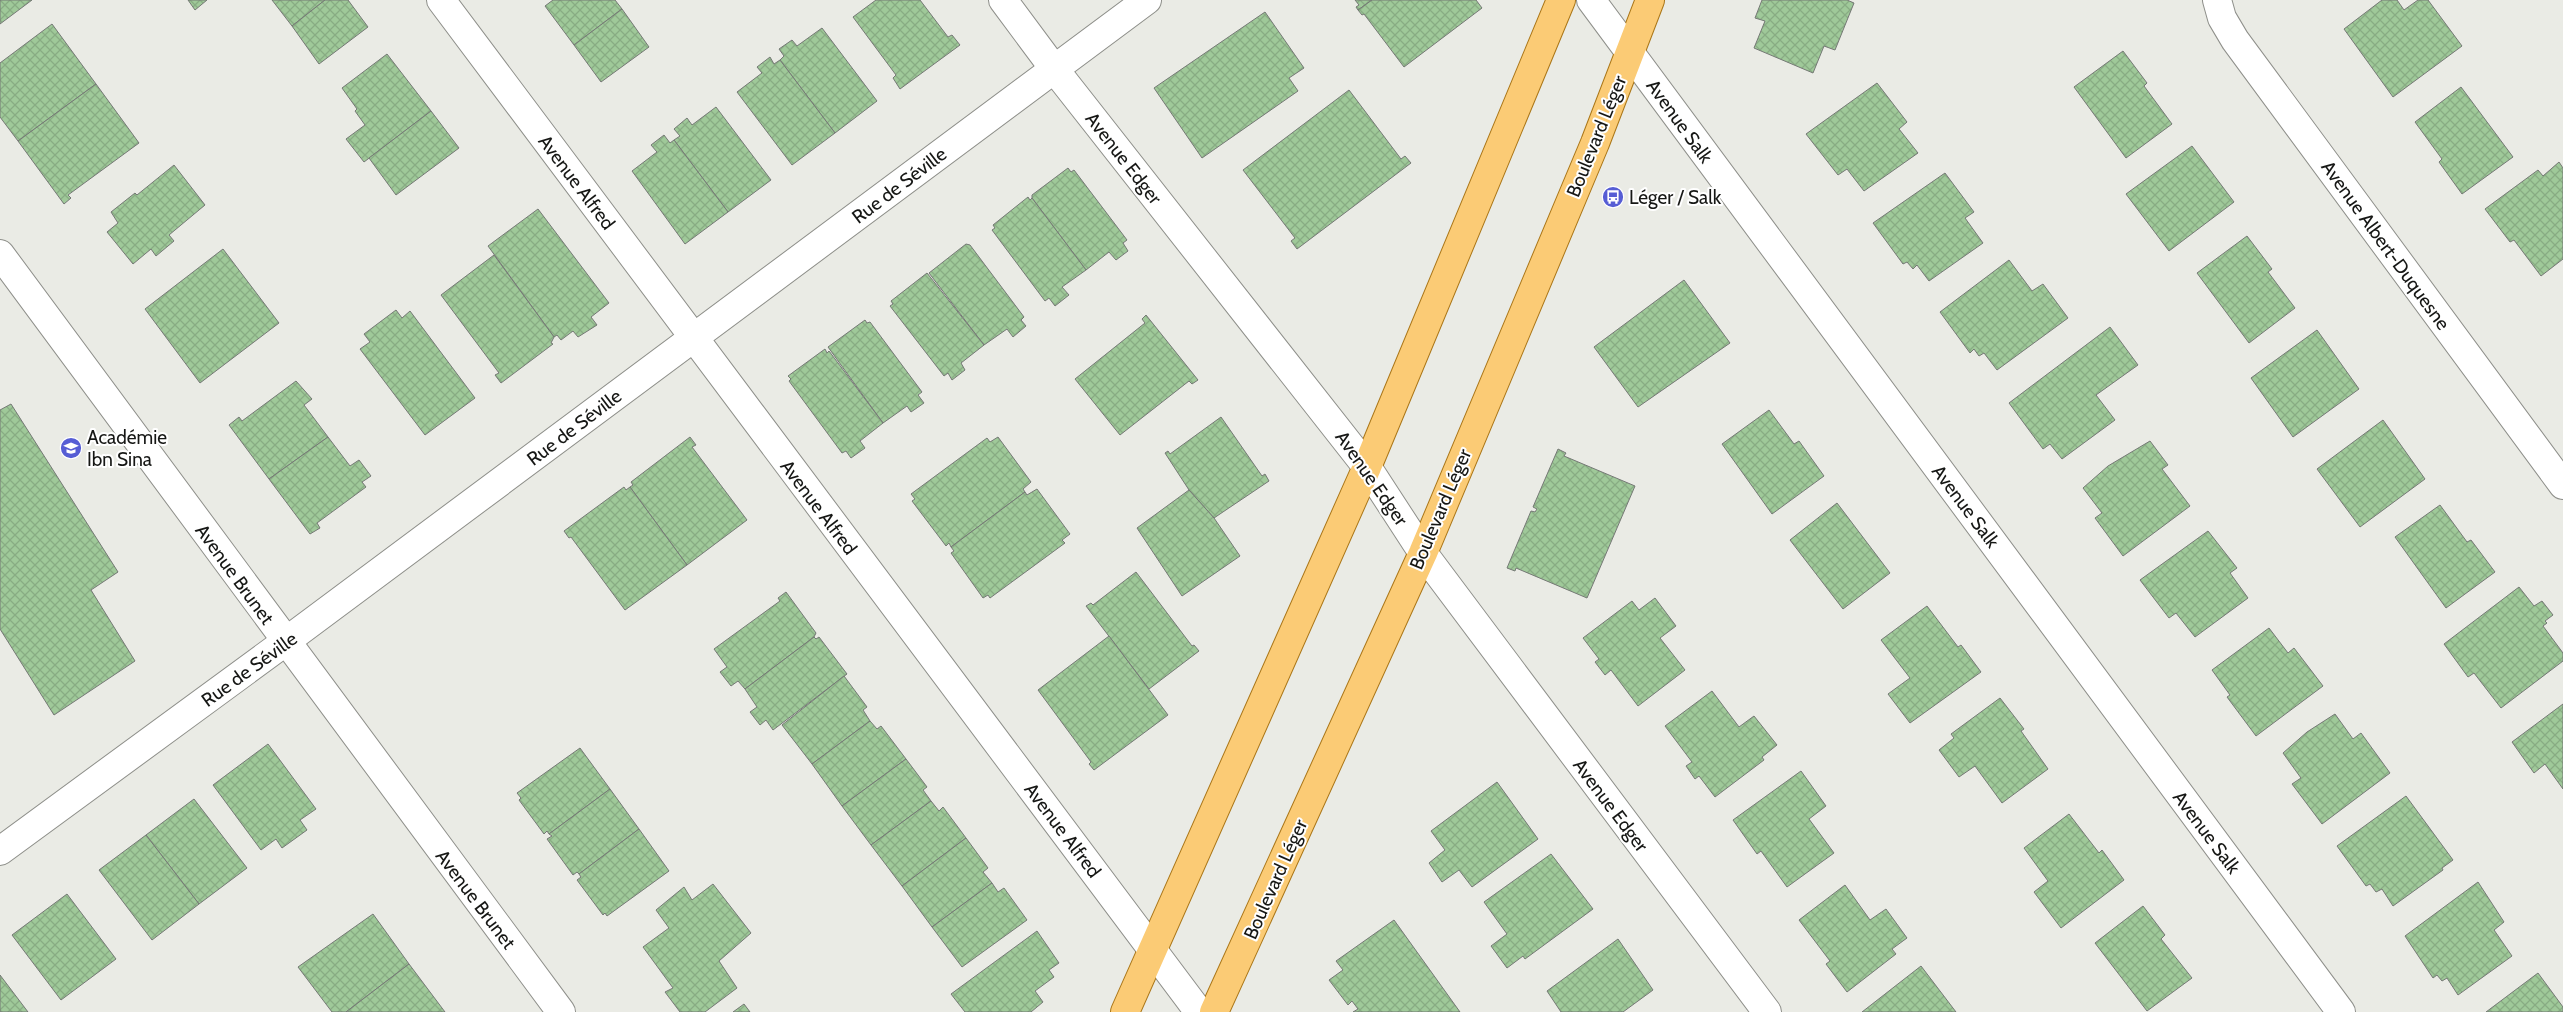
<svg xmlns="http://www.w3.org/2000/svg" width="2563" height="1012" viewBox="0 0 2563 1012" font-family="Cabin,sans-serif">
<defs>
<pattern id="building-cross-hatch" width="8" height="8" patternUnits="userSpaceOnUse" patternTransform="scale(1.25)"><rect width="8" height="8" fill="#9fc999"/><path d="M0 0l8 8M0 8l8-8" fill="none" stroke="#88ac83"/></pattern>
</defs>
<rect width="100%" height="100%" fill="#eaebe5"/>
<g fill="url(#building-cross-hatch)" stroke="#757975">
<polygon points="0,0 32,0 0,24"/>
<polygon points="188,0 207,0 195,10"/>
<polygon points="272,0 325,0 292,26"/>
<polygon points="325,0 348,0 368,27 319,64 292,26"/>
<polygon points="553,0 615,0 622,9 574,45 545,6"/>
<polygon points="876,0 920,0 948,37 952,35 960,45 900,89 893,78 896,75 853,17"/>
<polygon points="1355,0 1372,0 1358,10 1356,7 1359,5"/>
<polygon points="1372,0 1476,0 1482,8 1404,67 1364,14 1362,15 1358,10"/>
<polygon points="1762,0 1847,0 1854,3 1835,50 1824,46 1813,73 1754,48 1765,21 1755,18"/>
<polygon points="2382,0 2397,0 2404,10 2418,0 2428,0 2462,46 2393,97 2344,29"/>
<polygon points="622,9 649,47 601,82 574,45"/>
<polygon points="1265,12 1304,68 1289,78 1298,91 1202,158 1154,88"/>
<polygon points="52,24 96,84 18,141 0,117 0,63"/>
<polygon points="822,28 877,101 835,133 780,60 784,56 779,49 792,40 797,46"/>
<polygon points="2123,51 2147,83 2144,86 2172,124 2126,158 2074,87"/>
<polygon points="387,54 431,111 364,162 346,139 365,125 355,111 357,109 342,88"/>
<polygon points="770,57 774,64 780,60 835,133 792,165 737,92 762,73 757,67"/>
<polygon points="1877,83 1907,122 1899,129 1918,153 1864,191 1847,169 1838,175 1806,134"/>
<polygon points="96,84 139,143 68,195 71,198 64,204 18,141"/>
<polygon points="2461,87 2513,157 2462,194 2439,162 2442,159 2415,122"/>
<polygon points="1349,90 1401,159 1405,156 1411,163 1297,249 1291,241 1295,238 1243,170"/>
<polygon points="716,107 771,180 728,212 674,140 680,136 674,129 687,118 692,125"/>
<polygon points="431,111 459,148 396,195 369,158"/>
<polygon points="664,135 670,143 674,140 728,212 685,244 632,171 657,152 651,145"/>
<polygon points="2192,146 2234,202 2169,251 2126,194"/>
<polygon points="2559,162 2563,168 2563,259 2541,276 2514,240 2510,242 2485,209 2538,170 2543,176"/>
<polygon points="174,165 205,205 169,235 174,241 156,256 151,249 133,264 107,232 118,223 111,212 135,193 137,195"/>
<polygon points="1068,168 1071,172 1074,170 1127,240 1123,243 1128,251 1116,260 1109,252 1086,270 1032,198 1032,195"/>
<polygon points="1945,173 1974,212 1965,218 1983,243 1929,281 1917,265 1913,269 1907,262 1903,264 1873,223"/>
<polygon points="1028,197 1030,200 1032,198 1086,270 1062,287 1069,295 1055,306 1049,298 1045,301 992,230 995,228 993,225"/>
<polygon points="538,209 609,303 591,317 597,325 578,337 573,331 561,340 557,335 554,337 488,246"/>
<polygon points="2247,236 2272,269 2268,272 2295,308 2249,343 2197,273"/>
<polygon points="966,244 970,245 1024,317 1021,320 1026,326 1013,337 1007,329 984,345 929,273"/>
<polygon points="223,249 279,323 200,383 145,309"/>
<polygon points="494,255 554,337 551,343 553,344 501,383 495,375 499,373 441,295"/>
<polygon points="2009,260 2032,291 2043,284 2068,318 1997,370 1984,353 1979,356 1974,349 1970,353 1940,312"/>
<polygon points="927,273 984,345 961,363 965,370 952,380 948,373 944,376 890,306 893,304 891,301"/>
<polygon points="1684,280 1730,343 1638,407 1594,347"/>
<polygon points="396,310 402,318 410,311 475,398 425,435 360,349 370,342 364,334"/>
<polygon points="1146,315 1198,380 1192,384 1189,381 1120,435 1075,379 1145,323 1142,319"/>
<polygon points="865,320 867,323 870,322 922,392 918,395 924,403 911,412 907,406 883,423 828,347"/>
<polygon points="2110,327 2138,365 2096,395 2115,420 2062,459 2050,444 2043,449 2009,403"/>
<polygon points="2317,330 2359,389 2293,437 2251,378"/>
<polygon points="825,349 827,353 829,351 883,423 860,441 865,448 851,458 846,451 842,453 789,381 791,379 788,376"/>
<polygon points="296,381 312,399 304,405 328,437 269,479 229,425 239,417 242,421"/>
<polygon points="11,404 118,572 91,590 135,661 54,715 0,629 0,410"/>
<polygon points="1769,410 1794,444 1799,441 1824,476 1772,514 1722,444"/>
<polygon points="1221,417 1262,476 1265,474 1269,481 1214,518 1189,490 1165,453 1168,451 1170,454"/>
<polygon points="2383,420 2425,479 2360,527 2317,469"/>
<polygon points="328,437 350,466 359,460 371,476 362,482 366,487 317,523 320,528 310,534 269,479"/>
<polygon points="690,437 696,445 692,447 747,520 687,565 630,487 633,485 631,482"/>
<polygon points="998,437 1031,482 1023,489 1025,492 951,547 949,543 946,546 912,501 915,499 911,494 987,438 990,442"/>
<polygon points="2150,441 2168,465 2162,469 2190,506 2123,556 2095,518 2102,513 2083,488 2108,466"/>
<polygon points="1558,449 1566,453 1564,456 1635,486 1587,598 1516,568 1515,571 1507,568 1531,511 1535,512 1537,509 1533,507"/>
<polygon points="624,487 626,490 630,487 687,565 625,610 571,537 569,538 564,531"/>
<polygon points="1037,489 1070,534 1062,540 1065,543 990,598 988,595 983,598 951,553 954,551 951,547 1025,492 1027,495"/>
<polygon points="1189,490 1214,518 1240,556 1182,596 1137,528"/>
<polygon points="1837,503 1890,573 1843,609 1790,540"/>
<polygon points="2440,505 2467,542 2471,540 2495,572 2446,608 2395,537"/>
<polygon points="2208,531 2237,568 2230,573 2248,598 2195,637 2176,613 2169,618 2140,580"/>
<polygon points="1136,572 1192,646 1194,645 1199,651 1149,689 1086,606 1091,603 1093,605"/>
<polygon points="2519,587 2534,606 2542,601 2553,615 2545,621 2547,623 2543,626 2563,653 2563,661 2501,708 2474,673 2468,677 2444,644"/>
<polygon points="786,592 816,633 814,637 745,689 738,681 731,686 720,672 727,667 714,649 780,601 778,598"/>
<polygon points="1655,598 1676,626 1660,638 1685,670 1638,706 1611,670 1605,675 1595,662 1599,659 1583,638 1632,601 1639,610"/>
<polygon points="1927,606 1958,647 1961,645 1981,672 1910,723 1888,694 1910,678 1881,640"/>
<polygon points="2269,628 2288,653 2294,648 2323,686 2256,736 2227,697 2230,695 2212,670"/>
<polygon points="1109,636 1168,715 1094,770 1089,764 1091,762 1038,690"/>
<polygon points="814,637 816,639 819,637 847,674 773,730 766,720 760,725 750,712 757,707 745,689"/>
<polygon points="844,676 867,707 863,710 870,721 812,764 782,725"/>
<polygon points="1712,691 1739,727 1754,716 1777,745 1762,757 1764,760 1715,797 1699,776 1695,779 1686,766 1692,762 1665,726"/>
<polygon points="2000,698 2024,729 2021,731 2048,769 2002,803 1975,766 1959,777 1939,750 1954,738 1951,734"/>
<polygon points="2563,704 2563,789 2545,764 2534,773 2512,742"/>
<polygon points="2335,714 2353,739 2361,733 2390,773 2322,824 2292,784 2301,778 2283,753 2307,732"/>
<polygon points="870,721 877,729 881,726 906,759 842,806 812,764"/>
<polygon points="268,744 316,809 300,820 307,830 282,848 276,839 261,850 213,785"/>
<polygon points="580,748 610,789 549,834 547,831 544,834 519,800 521,798 517,793"/>
<polygon points="906,759 927,787 923,790 931,801 871,845 842,806"/>
<polygon points="1801,771 1826,806 1809,819 1834,853 1787,887 1761,851 1757,854 1733,820"/>
<polygon points="1497,782 1538,839 1472,887 1459,870 1442,882 1429,863 1445,850 1431,831"/>
<polygon points="610,789 639,829 579,874 577,872 573,875 547,839 552,836 549,834"/>
<polygon points="2406,796 2453,860 2442,868 2443,870 2393,906 2382,889 2376,892 2370,884 2366,886 2337,846"/>
<polygon points="194,799 247,868 199,904 146,835"/>
<polygon points="931,801 939,811 943,807 966,838 902,886 871,845"/>
<polygon points="2069,814 2099,853 2102,850 2124,880 2061,928 2034,892 2048,881 2024,848"/>
<polygon points="639,829 669,871 607,916 605,913 603,915 577,880 581,877 579,874"/>
<polygon points="146,835 199,904 152,940 99,870"/>
<polygon points="966,838 988,868 983,872 992,883 932,927 902,886"/>
<polygon points="1551,854 1593,909 1525,959 1523,956 1507,968 1491,946 1507,934 1484,902"/>
<polygon points="2478,882 2504,922 2494,930 2512,956 2458,995 2447,978 2442,981 2437,975 2433,978 2405,936"/>
<polygon points="992,883 998,892 1004,888 1027,920 962,967 932,927"/>
<polygon points="713,884 751,933 719,961 737,988 705,1012 680,1012 665,992 673,988 643,947 669,928 656,910 684,887 692,900"/>
<polygon points="1845,885 1870,920 1886,909 1907,938 1892,949 1896,954 1847,992 1826,964 1830,961 1799,920"/>
<polygon points="67,894 116,959 61,1000 12,935"/>
<polygon points="2143,906 2165,935 2161,939 2192,978 2147,1011 2095,943"/>
<polygon points="373,914 409,964 346,1012 332,1012 298,967"/>
<polygon points="1394,920 1460,1012 1353,1012 1358,1009 1352,1001 1348,1005 1329,980 1343,970 1336,961"/>
<polygon points="1037,931 1059,963 1049,970 1054,977 1035,991 1043,1002 1031,1012 965,1012 951,994"/>
<polygon points="1618,939 1653,990 1623,1012 1561,1012 1547,991"/>
<polygon points="409,964 445,1012 346,1012"/>
<polygon points="1921,966 1956,1012 1862,1012"/>
<polygon points="2538,973 2563,1007 2563,1012 2486,1012"/>
<polygon points="0,975 28,1012 0,1012"/>
<polygon points="744,1004 750,1012 733,1012"/>
</g>
<g fill="none" stroke-linecap="round" stroke-linejoin="round">
<g stroke="#8e8f8a" stroke-width="30">
<g id="minor">
<polyline points="441,0 1199,1012"/>
<polyline points="1003,0 1055,70 1367,467 1423,553 1767,1012"/>
<polyline points="1591,0 2341,1012"/>
<polyline points="2217,0 2222,18 2235,40 2563,485"/>
<polyline points="0,254 561,1012"/>
<polyline points="0,851 285,642 1147,0"/>
</g>
</g>
<g stroke="#aa7618" stroke-width="30">
<g id="major">
<polyline points="1125,1012 1367,467 1561,0"/>
<polyline points="1214,1012 1423,553 1595,143 1650,0"/>
</g>
</g>
<use href="#minor" stroke="#fff" stroke-width="28"/>
<use href="#major" stroke="#fbcb75" stroke-width="28"/>
</g>
<defs>
<g id="bus-disc" transform="scale(1.125)"><circle r="9.5" fill="#565dd4" stroke="#fff"/><path d="M-5-6H5V4H4V6H2V4H-2V6H-4V4H-5ZM-3.5-4V0h7V-4ZM-3.5 1.2v1.5H-2V1.2ZM2 1.2v1.5H3.5V1.2Z" fill="#fff"/></g>
<g id="school-disc" transform="scale(1.125)"><circle r="9.5" fill="#565dd4" stroke="#fff"/><path d="M0-5L7-2L0 1L-7-2ZM-4 1L0 2.5L4 1V4Q0 6-4 4Z" fill="#fff"/></g>
</defs>
<g fill-rule="evenodd">
<use href="#bus-disc" x="1613" y="197"/>
<use href="#school-disc" x="71" y="448"/>
</g>
<g text-anchor="middle" stroke-width="4" stroke-linejoin="round" paint-order="stroke">
<g font-size="19" fill="#161715" stroke="#fff">
<text transform="translate(1680 121) rotate(54)" y="7">Avenue Salk</text>
<text transform="translate(1596 136) rotate(-68)" y="7">Boulevard Léger</text>
<text transform="translate(1124 158) rotate(52)" y="7">Avenue Edger</text>
<text transform="translate(577 182) rotate(53)" y="7">Avenue Alfred</text>
<text transform="translate(899 185) rotate(-37)" y="7">Rue de Séville</text>
<text transform="translate(2386 245) rotate(54)" y="7">Avenue Albert-Duquesne</text>
<text transform="translate(574 427) rotate(-37)" y="7">Rue de Séville</text>
<text transform="translate(1372 478) rotate(55)" y="7">Avenue Edger</text>
<text transform="translate(1966 506) rotate(53)" y="7">Avenue Salk</text>
<text transform="translate(819 507) rotate(53)" y="7">Avenue Alfred</text>
<text transform="translate(1440 509) rotate(-67)" y="7">Boulevard Léger</text>
<text transform="translate(235 574) rotate(54)" y="7">Avenue Brunet</text>
<text transform="translate(249 669) rotate(-36)" y="7">Rue de Séville</text>
<text transform="translate(1611 805) rotate(53)" y="7">Avenue Edger</text>
<text transform="translate(1063 830) rotate(53)" y="7">Avenue Alfred</text>
<text transform="translate(2207 832) rotate(53)" y="7">Avenue Salk</text>
<text transform="translate(1275 879) rotate(-66)" y="7">Boulevard Léger</text>
<text transform="translate(476 899) rotate(53)" y="7">Avenue Brunet</text>
</g>
<g font-size="19" fill="#161715" stroke="#fff" text-anchor="start">
<text x="1629" y="204">Léger / Salk</text>
<text x="87" y="444">Académie<tspan x="87" dy="22">Ibn Sina</tspan></text>
</g>
</g>
</svg>
